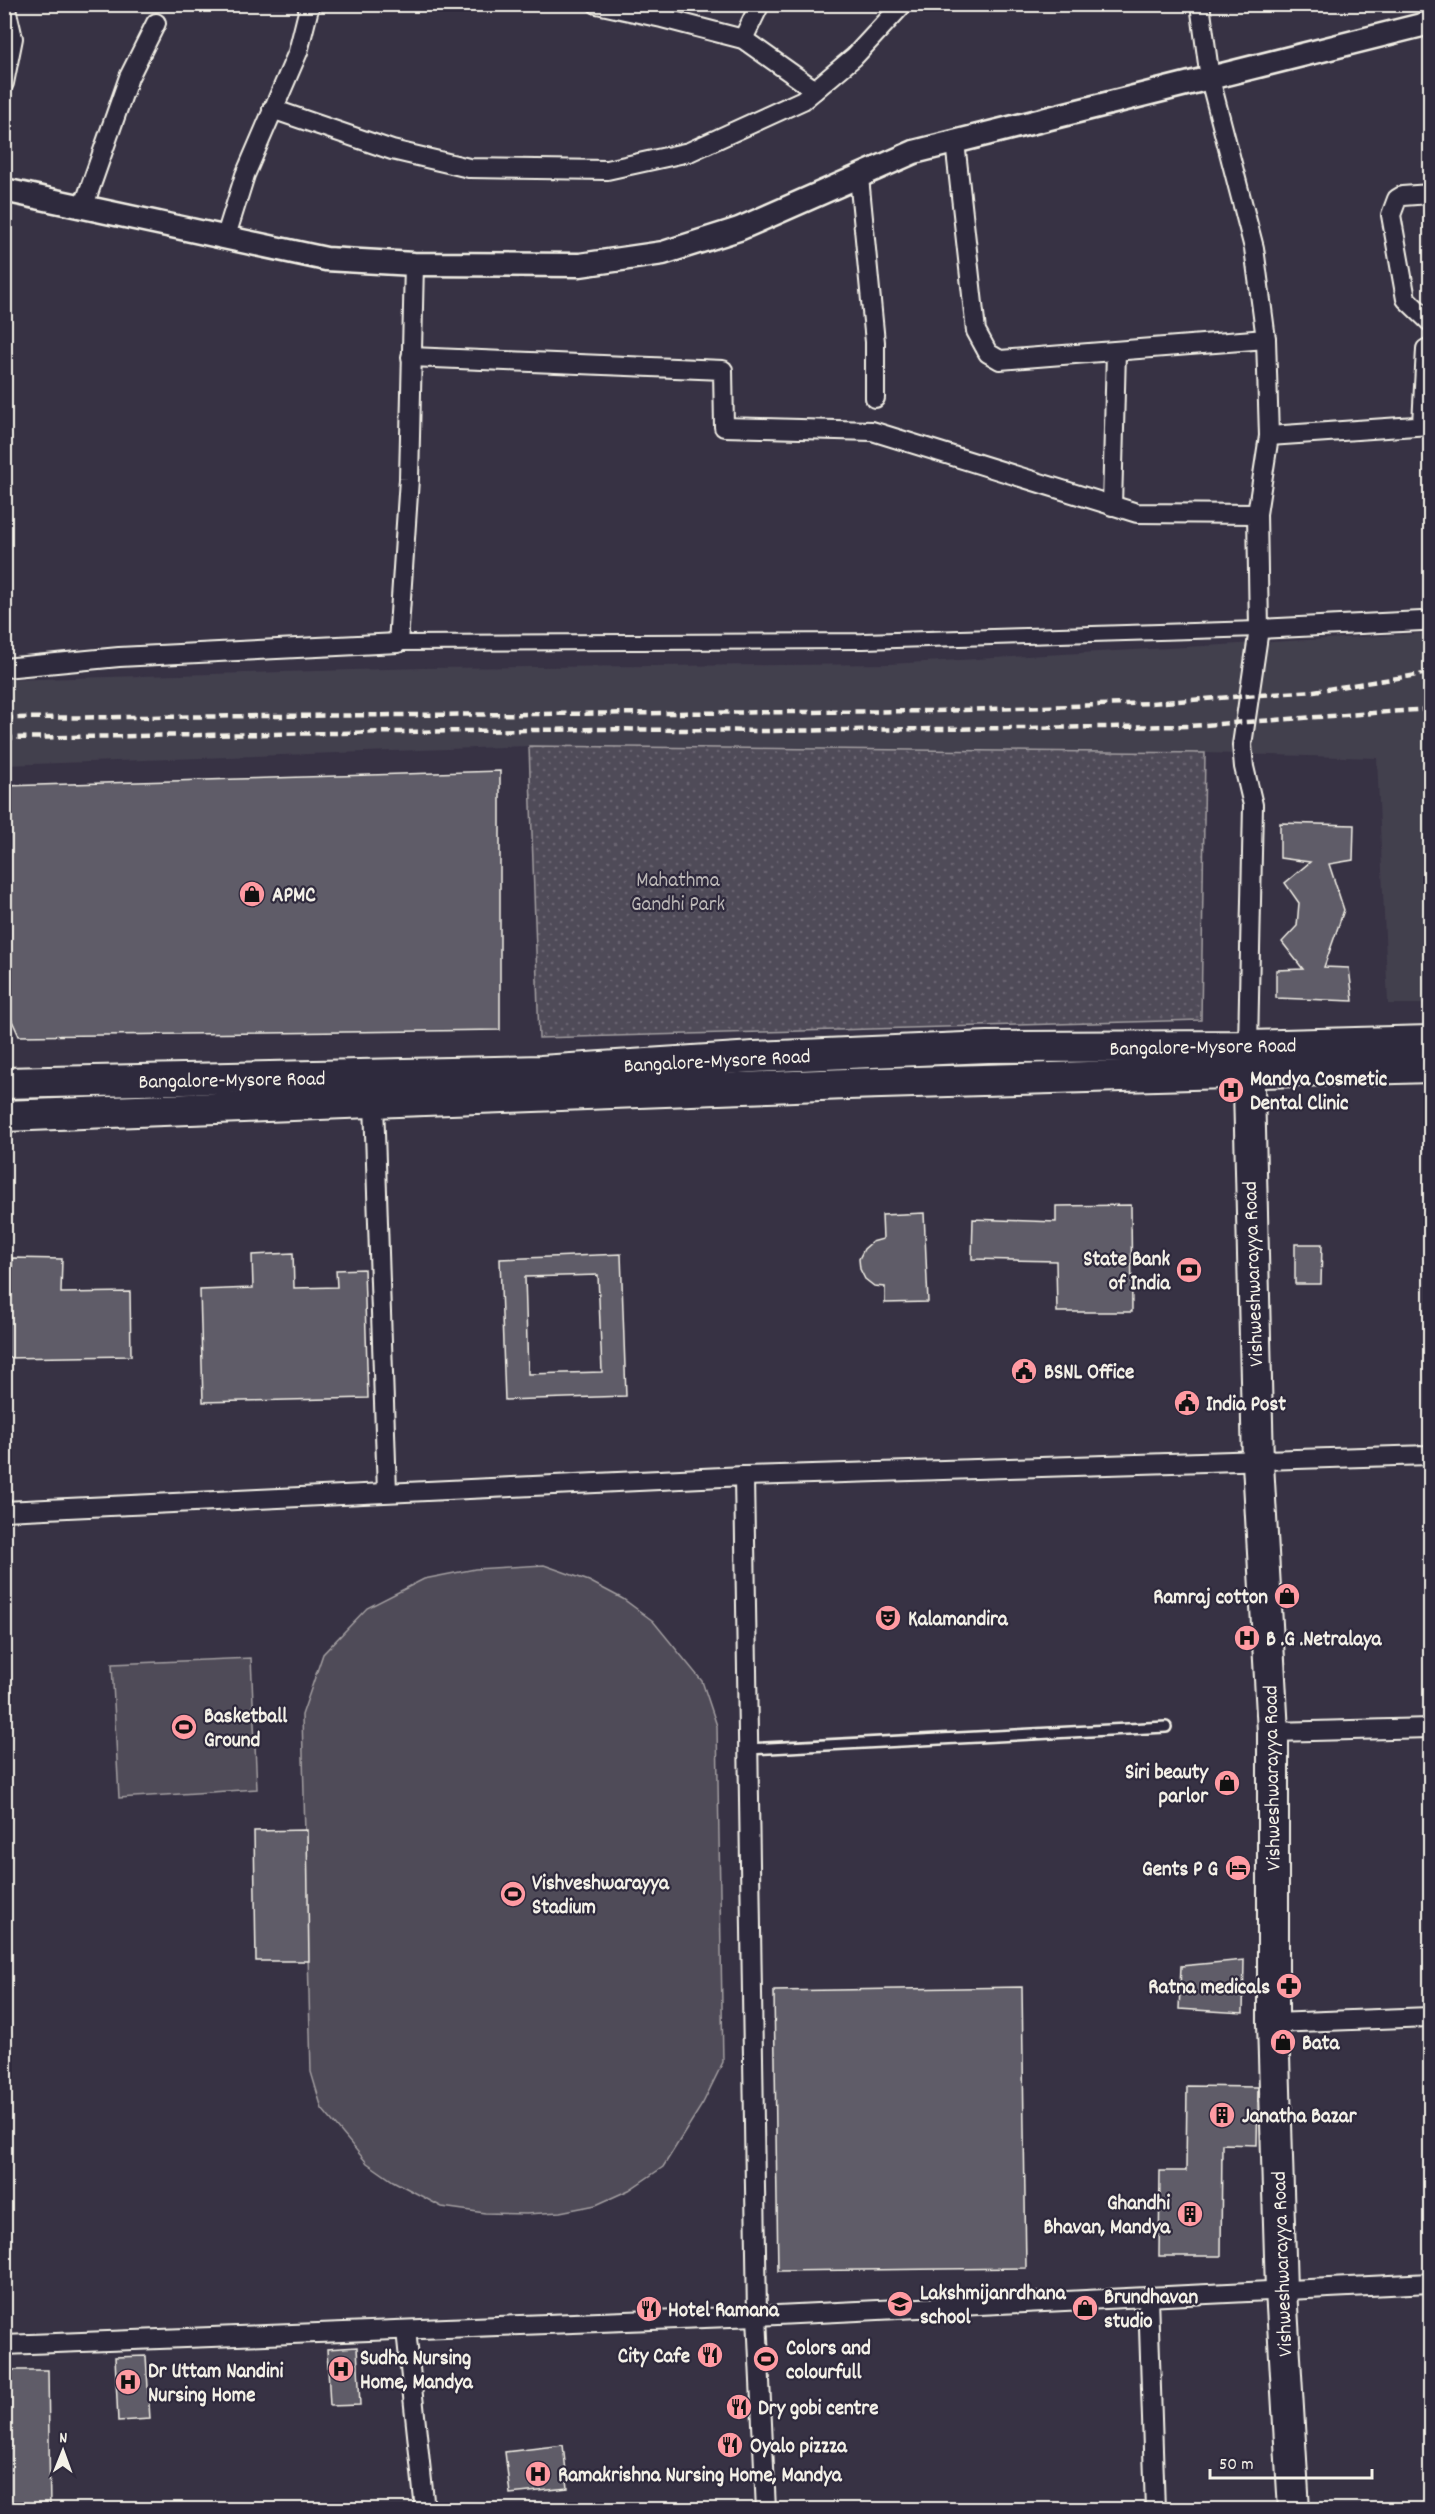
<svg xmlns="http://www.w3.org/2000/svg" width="1435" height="2514" viewBox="0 0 1435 2514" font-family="Dekko,sans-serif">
<defs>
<pattern id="grass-dots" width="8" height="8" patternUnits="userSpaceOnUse" patternTransform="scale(1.5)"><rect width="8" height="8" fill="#504b59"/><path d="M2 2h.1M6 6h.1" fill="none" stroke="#6a6571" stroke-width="1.8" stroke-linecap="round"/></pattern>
</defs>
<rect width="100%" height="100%" fill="#373244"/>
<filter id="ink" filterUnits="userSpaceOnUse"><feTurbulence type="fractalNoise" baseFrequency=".0167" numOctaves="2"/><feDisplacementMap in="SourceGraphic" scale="12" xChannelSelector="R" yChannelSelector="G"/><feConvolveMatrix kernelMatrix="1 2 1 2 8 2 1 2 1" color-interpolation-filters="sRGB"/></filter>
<g filter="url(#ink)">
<polygon fill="#433f4e" points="1430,633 1430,1004 1388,1004 1377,758 1205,753 529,746 5,765 4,680 422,668 889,664"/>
<polygon fill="url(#grass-dots)" stroke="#a29ea0" stroke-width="1.5" points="529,746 1205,753 1201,1020 539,1038"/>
<g fill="#504b59" stroke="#a29ea0" stroke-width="1.5">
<polygon points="544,1565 589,1581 623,1599 653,1621 702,1681 717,1726 723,2062 703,2103 663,2167 629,2190 596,2205 560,2212 526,2214 485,2213 442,2207 393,2181 367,2163 322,2109 311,2072 302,1715 323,1654 367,1608 424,1579 475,1569"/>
<polygon points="251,1658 257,1789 119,1798 112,1664"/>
</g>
<g fill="#5f5c67" stroke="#f4f1e8" stroke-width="1.5" fill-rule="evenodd">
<polygon points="500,771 500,1030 19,1036 4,1003 4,786"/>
<polygon points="1280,823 1354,825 1353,860 1329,864 1344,910 1324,967 1349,968 1353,1001 1276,998 1276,970 1303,969 1282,942 1297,926 1299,903 1285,883 1310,862 1280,858"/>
<polygon points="1131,1205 1132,1312 1057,1312 1056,1261 972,1259 973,1219 1056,1222 1056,1206"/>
<polygon points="924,1213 928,1302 885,1303 885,1287 874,1286 865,1279 860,1269 859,1259 864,1249 872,1242 883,1239 882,1215"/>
<polygon points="1295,1244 1322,1244 1321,1284 1295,1284"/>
<polygon points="293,1253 294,1288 337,1287 336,1270 364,1269 368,1398 203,1402 200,1290 253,1288 252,1255"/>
<path d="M 621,1254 L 626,1396 L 505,1400 L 500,1259 ZM 598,1275 L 602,1372 L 528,1374 L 525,1277 Z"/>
<polygon points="12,1258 62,1259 61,1293 130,1292 131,1356 4,1358 4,1293 12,1293"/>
<polygon points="307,1830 309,1961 256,1961 254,1831"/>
<polygon points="1244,1960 1243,2013 1179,2009 1181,1966"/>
<polygon points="1022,1987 1026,2268 778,2271 774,1991"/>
<polygon points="1187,2086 1258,2087 1257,2145 1222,2144 1221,2256 1159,2256 1160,2171 1186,2171"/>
<polygon points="357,2347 360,2405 330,2406 327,2349"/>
<polygon points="146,2356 150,2419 118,2421 115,2357"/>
<polygon points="4,2370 48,2370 50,2510 4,2510"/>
<polygon points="563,2445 568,2488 510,2494 505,2452"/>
</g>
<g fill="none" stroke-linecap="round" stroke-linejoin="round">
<g stroke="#f4f1e8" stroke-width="14">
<polyline id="service" points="748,1749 1166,1727"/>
</g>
<g stroke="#f4f1e8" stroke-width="18">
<polyline id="pedestrian" points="398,643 863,641 1259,629"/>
</g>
<g stroke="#f4f1e8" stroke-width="22">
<g id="minor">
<polyline points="597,4 662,18 743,39 815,90"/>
<polyline points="1200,4 1210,79 1254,248 1266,339 1269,436 1257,514 1259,629 1242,745 1244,767 1253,805 1248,1046"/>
<polyline points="743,39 760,4"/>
<polyline points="4,83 13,38 5,4"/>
<polyline points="272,109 392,150 469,168 607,170 689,152 803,100 854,57 903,4"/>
<polyline points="955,142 976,331 988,353 1000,360 1266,339"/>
<polyline points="859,177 875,342 875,398"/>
<polyline points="1430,194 1402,196 1397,199 1391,215 1406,299 1430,322"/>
<polyline points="83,208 129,77 156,23"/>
<polyline points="225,239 245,175 298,52 310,4"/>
<polyline points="411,357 723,370 724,427 872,431 1137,513 1257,514"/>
<polyline points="1422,424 1426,349 1430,347"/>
<polyline points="1269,436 1430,425"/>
<polyline points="1112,506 1116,351"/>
<polyline points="1259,629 1422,621"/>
<polyline points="4,668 119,657 398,643 409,479 414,264"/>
<polyline points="374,1103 387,1492"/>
<polyline points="744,1476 757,2316 766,2510"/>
<polyline points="4,1511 744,1476 1430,1455"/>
<polyline points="1273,1732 1430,1728"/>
<polyline points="1273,2023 1430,2017"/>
<polyline points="1148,2297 1155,2510"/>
<polyline points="406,2330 425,2510"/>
<polyline points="4,2345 757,2316 1430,2283"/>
</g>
</g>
<g stroke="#f4f1e8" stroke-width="27">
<polyline id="tertiary" points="4,190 326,259 414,264 580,265 663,253 739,229 914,152 1430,23"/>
</g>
<g stroke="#f4f1e8" stroke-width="34">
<g id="primary">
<polyline points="1248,1046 1258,1463 1273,1732 1273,2023 1281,2290 1294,2510"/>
<polyline points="4,1083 541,1071 754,1057 988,1047 1248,1046 1430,1041"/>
<polyline points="4,1116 847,1084 1430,1067"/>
</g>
</g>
<use href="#service" stroke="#2f2a3d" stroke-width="9"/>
<use href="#pedestrian" stroke="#2f2a3d" stroke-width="14"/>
<use href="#minor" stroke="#2f2a3d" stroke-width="18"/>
<use href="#tertiary" stroke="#2f2a3d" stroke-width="22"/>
<use href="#primary" stroke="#2f2a3d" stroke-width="30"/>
<g stroke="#f4f1e8" stroke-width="4.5" stroke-dasharray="9 4.5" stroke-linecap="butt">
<polyline points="4,718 935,711 1151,703 1314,691 1430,673"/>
<polyline points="4,738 600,729 764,731 1190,726 1430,709"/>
</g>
</g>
</g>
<defs>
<g id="shop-disc" transform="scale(1.35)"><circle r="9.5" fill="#ff9aa2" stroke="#2f2a3d"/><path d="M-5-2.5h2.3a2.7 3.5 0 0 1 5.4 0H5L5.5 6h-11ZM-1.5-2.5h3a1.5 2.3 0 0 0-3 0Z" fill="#111"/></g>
<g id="hospital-disc" transform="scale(1.35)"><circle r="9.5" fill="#ff9aa2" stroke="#2f2a3d"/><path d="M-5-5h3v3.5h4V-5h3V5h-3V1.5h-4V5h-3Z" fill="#111"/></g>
<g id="bank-disc" transform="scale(1.35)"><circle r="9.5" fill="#ff9aa2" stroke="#2f2a3d"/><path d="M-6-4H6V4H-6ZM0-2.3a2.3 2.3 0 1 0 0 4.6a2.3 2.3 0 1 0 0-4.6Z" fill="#111"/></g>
<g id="civic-disc" transform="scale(1.35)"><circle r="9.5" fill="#ff9aa2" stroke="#2f2a3d"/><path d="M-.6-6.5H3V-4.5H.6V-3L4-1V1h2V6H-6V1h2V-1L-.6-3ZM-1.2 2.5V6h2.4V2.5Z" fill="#111"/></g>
<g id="theatre-disc" transform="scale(1.35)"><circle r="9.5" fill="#ff9aa2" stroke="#2f2a3d"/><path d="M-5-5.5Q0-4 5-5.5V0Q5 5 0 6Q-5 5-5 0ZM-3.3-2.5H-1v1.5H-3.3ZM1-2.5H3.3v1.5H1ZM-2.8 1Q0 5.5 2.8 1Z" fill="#111"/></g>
<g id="stadium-disc" transform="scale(1.35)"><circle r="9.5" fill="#ff9aa2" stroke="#2f2a3d"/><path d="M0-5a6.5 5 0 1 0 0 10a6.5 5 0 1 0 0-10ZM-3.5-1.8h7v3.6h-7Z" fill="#111"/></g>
<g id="hotel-disc" transform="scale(1.35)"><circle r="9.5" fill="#ff9aa2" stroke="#2f2a3d"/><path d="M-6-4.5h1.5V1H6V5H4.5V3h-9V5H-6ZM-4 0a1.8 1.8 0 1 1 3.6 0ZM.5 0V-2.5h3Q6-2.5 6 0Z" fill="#111"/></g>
<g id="pharmacy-disc" transform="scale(1.35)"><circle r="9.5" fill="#ff9aa2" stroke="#2f2a3d"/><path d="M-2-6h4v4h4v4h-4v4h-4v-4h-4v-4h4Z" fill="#111"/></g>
<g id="building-disc" transform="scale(1.35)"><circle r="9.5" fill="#ff9aa2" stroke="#2f2a3d"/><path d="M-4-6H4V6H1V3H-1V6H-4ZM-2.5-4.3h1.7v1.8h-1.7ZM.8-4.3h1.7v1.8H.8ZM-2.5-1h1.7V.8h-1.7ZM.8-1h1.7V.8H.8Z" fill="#111"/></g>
<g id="school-disc" transform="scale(1.35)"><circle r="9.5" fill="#ff9aa2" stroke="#2f2a3d"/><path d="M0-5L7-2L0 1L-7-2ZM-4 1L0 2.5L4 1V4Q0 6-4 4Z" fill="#111"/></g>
<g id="restaurant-disc" transform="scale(1.35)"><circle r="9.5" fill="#ff9aa2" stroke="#2f2a3d"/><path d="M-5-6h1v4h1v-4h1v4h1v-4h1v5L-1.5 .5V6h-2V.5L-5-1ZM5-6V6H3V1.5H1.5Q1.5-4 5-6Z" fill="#111"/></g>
</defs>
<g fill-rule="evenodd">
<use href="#shop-disc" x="252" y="894"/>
<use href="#hospital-disc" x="1231" y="1090"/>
<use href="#bank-disc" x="1189" y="1270"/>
<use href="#civic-disc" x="1024" y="1371"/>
<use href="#civic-disc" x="1187" y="1403"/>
<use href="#shop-disc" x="1287" y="1596"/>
<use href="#theatre-disc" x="888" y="1618"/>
<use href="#hospital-disc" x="1247" y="1638"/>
<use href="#stadium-disc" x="184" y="1727"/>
<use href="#shop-disc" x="1227" y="1783"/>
<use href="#hotel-disc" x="1238" y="1868"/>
<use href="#stadium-disc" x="513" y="1894"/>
<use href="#pharmacy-disc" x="1289" y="1986"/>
<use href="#shop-disc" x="1283" y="2042"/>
<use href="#building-disc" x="1222" y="2115"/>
<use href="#building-disc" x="1190" y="2214"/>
<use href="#school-disc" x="900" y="2304"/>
<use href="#shop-disc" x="1085" y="2308"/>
<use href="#restaurant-disc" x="649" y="2309"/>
<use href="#restaurant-disc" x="710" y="2355"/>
<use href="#stadium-disc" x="766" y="2359"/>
<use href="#hospital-disc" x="341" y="2369"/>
<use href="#hospital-disc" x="128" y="2382"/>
<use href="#restaurant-disc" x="739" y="2407"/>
<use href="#restaurant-disc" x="730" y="2445"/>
<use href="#hospital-disc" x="538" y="2474"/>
</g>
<g text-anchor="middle" stroke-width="4.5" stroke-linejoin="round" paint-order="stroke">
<g font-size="21" fill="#bbb7b6" stroke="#2f2a3d">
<text x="678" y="886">Mahathma<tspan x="678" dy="24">Gandhi Park</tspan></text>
</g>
<g font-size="21" font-weight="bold" fill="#f4f1e8" stroke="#2f2a3d" text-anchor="start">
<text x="272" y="901">APMC</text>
<text x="1250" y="1085">Mandya Cosmetic<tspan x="1250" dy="24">Dental Clinic</tspan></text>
<text x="1170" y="1265" text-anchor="end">State Bank<tspan x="1170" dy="24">of India</tspan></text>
<text x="1044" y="1378">BSNL Office</text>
<text x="1206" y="1410">India Post</text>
<text x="1268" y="1603" text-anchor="end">Ramraj cotton</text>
<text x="908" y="1625">Kalamandira</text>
<text x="1266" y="1645">B .G .Netralaya</text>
<text x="204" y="1722">Basketball<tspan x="204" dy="24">Ground</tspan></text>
<text x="1208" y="1778" text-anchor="end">Siri beauty<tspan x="1208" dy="24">parlor</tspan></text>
<text x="1218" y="1875" text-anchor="end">Gents P G</text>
<text x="532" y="1889">Vishveshwarayya<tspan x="532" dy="24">Stadium</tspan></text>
<text x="1270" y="1993" text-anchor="end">Ratna medicals</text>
<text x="1302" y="2049">Bata</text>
<text x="1242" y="2122">Janatha Bazar</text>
<text x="1170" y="2209" text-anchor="end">Ghandhi<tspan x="1170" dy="24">Bhavan, Mandya</tspan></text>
<text x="920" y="2299">Lakshmijanrdhana<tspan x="920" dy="24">school</tspan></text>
<text x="1104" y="2303">Brundhavan<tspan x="1104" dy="24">studio</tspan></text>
<text x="668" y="2316">Hotel Ramana</text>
<text x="786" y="2354">Colors and<tspan x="786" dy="24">colourfull</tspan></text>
<text x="690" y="2362" text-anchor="end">City Cafe</text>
<text x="360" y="2364">Sudha Nursing<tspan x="360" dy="24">Home, Mandya</tspan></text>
<text x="148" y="2377">Dr Uttam Nandini<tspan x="148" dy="24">Nursing Home</tspan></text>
<text x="758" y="2414">Dry gobi centre</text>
<text x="750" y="2452">Oyalo pizzza</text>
<text x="558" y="2481">Ramakrishna Nursing Home, Mandya</text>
</g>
<g font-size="21" fill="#f4f1e8" stroke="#2f2a3d">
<text transform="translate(1203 1046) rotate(-1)" y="7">Bangalore-Mysore Road</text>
<text transform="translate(717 1060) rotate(-3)" y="7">Bangalore-Mysore Road</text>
<text transform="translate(232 1079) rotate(-1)" y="7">Bangalore-Mysore Road</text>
<text transform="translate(1252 1274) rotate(-92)" y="7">Vishweshwarayya Road</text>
<text transform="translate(1271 1778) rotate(-91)" y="7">Vishweshwarayya Road</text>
<text transform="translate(1281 2264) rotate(-92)" y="7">Vishweshwarayya Road</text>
</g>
</g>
<rect width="1435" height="2514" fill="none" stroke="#2f2a3d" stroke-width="24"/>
<rect x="12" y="12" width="1411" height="2490" fill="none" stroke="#f4f1e8" stroke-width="2" filter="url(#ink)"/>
<g transform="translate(63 2451) rotate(1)" stroke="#2f2a3d" stroke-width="4.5" paint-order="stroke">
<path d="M0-4.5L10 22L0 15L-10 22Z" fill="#f4f1e8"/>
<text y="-9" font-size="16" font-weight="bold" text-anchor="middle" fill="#f4f1e8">N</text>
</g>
<path d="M1210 2469v9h162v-9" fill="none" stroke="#f4f1e8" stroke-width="3"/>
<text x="1219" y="2469" font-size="18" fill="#f4f1e8" stroke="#2f2a3d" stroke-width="4.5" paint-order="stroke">50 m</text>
</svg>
